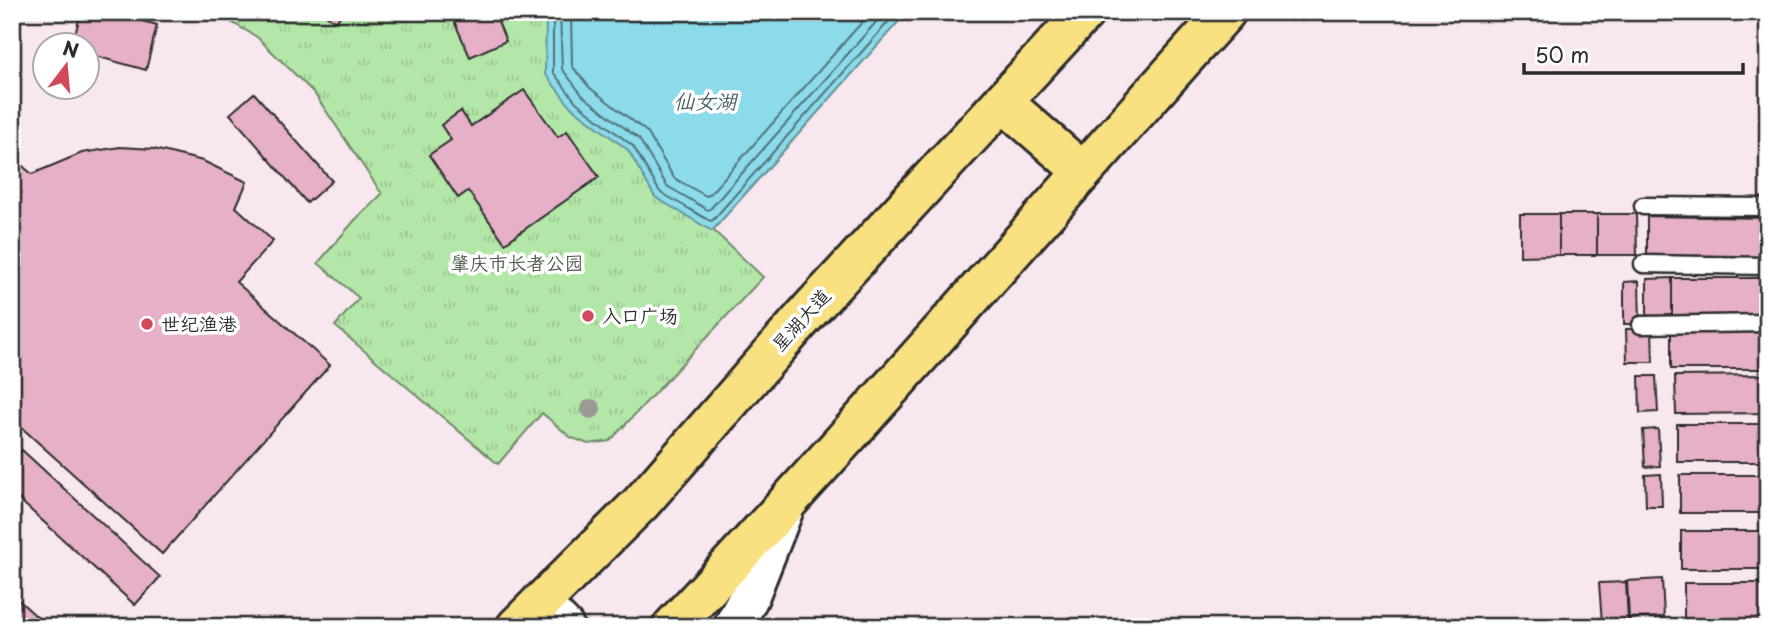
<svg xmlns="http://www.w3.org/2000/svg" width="1780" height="639" viewBox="0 0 1780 639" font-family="'Playpen Sans','LXGW WenKai TC',sans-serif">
<defs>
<pattern id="park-tufts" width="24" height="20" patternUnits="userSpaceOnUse" patternTransform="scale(1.75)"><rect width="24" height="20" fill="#b3e7a8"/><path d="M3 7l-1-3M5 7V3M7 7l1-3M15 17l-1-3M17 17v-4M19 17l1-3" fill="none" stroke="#9ac691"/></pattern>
</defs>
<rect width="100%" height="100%" fill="#f8e7ee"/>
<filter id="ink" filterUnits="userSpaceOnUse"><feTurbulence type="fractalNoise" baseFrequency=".0143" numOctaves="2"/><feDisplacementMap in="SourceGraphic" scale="14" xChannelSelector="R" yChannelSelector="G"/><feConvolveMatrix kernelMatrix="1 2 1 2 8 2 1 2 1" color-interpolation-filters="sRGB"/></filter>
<g filter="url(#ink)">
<polygon fill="url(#park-tufts)" stroke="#6f896a" stroke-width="2" points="214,12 907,12 713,230 763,277 610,441 588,444 570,437 542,413 498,464 335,326 359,298 318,263 355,220 382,194 314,93 257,37"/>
<polygon fill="#8cdbea" stroke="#65959e" stroke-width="2" points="544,12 907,12 712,231 655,197 628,150 571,107 545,74 546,20"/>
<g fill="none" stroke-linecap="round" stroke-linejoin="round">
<g stroke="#527177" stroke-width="2">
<polyline points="551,12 553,20 553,72 576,102 633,146 660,192 710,221 713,220 897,12"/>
<polyline points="560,12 562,69 583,96 639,139 667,186 708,210 711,208 885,12"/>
<polyline points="571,12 572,66 590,88 647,132 674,178 706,196 709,195 871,12"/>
</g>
</g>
<g fill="#e6b0c8" stroke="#2b2b2b" stroke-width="2">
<polygon points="81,12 109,12 157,25 146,70 88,54 88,46 72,46"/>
<polygon points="322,12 343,12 336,22"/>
<polygon points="450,12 519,12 498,22 506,41 470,57"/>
<polygon points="524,90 558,137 567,131 599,177 505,243 468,191 458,198 429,155 451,140 441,125 461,111 471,126"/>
<polygon points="254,93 332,181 307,203 230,114"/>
<polygon points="120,147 154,149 203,161 247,182 236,207 273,241 236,282 330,365 162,554 12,419 12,157 32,174 82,153"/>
<polygon points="1520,214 1559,214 1559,255 1520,256"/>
<rect x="1559" y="214" width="38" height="41"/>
<polygon points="1597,214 1636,214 1637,255 1597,255"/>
<polygon points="1647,216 1768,218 1768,258 1647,256"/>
<polygon points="1672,278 1768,278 1768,316 1672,317"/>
<polygon points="1672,278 1672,317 1647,317 1647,279"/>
<polygon points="1639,281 1640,324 1624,324 1624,282"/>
<polygon points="1626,329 1652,329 1653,362 1627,362"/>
<rect x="1671" y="331" width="97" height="38"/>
<polygon points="1768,375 1768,413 1676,414 1675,376"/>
<polygon points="1639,376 1656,376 1658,412 1640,413"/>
<rect x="1677" y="424" width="91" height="38"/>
<polygon points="1658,429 1660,466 1645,467 1643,430"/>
<polygon points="22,450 160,577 135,605 12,493 12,461"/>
<polygon points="1661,474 1662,506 1646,506 1645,475"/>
<rect x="1680" y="475" width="88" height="38"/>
<rect x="1681" y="531" width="87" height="38"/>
<polygon points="1662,579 1664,617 1629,619 1627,581"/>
<polygon points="1626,582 1628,621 1602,623 1599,583"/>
<rect x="1684" y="583" width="84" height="38"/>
<polygon points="12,594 48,627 12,627"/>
</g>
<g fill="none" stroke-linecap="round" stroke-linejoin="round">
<g stroke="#2b2b2b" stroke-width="21">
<g id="lane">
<polyline points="1643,206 1768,207"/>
<polyline points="1643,264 1768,266"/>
<polyline points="1641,325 1768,323"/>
</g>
</g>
<g stroke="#2b2b2b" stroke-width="44">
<g id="secondary">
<polyline points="540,603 564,627"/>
<polyline points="733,627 749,597 785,506"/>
</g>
</g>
<g stroke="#2b2b2b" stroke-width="44">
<g id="primary">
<polyline points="1003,102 1082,171"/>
<polyline points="516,627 641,503 810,310 1085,12"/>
<path d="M 672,627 C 861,426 1041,217 1226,12"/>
</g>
</g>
<use href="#lane" stroke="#fff" stroke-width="16"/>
<use href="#secondary" stroke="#fff" stroke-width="38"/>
<use href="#primary" stroke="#f9e181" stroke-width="38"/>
</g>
<circle fill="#9a9994" cx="591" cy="409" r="10"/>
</g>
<g fill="#d1495b" stroke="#fff" stroke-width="2.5">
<circle cx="588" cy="316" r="7"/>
<circle cx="147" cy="324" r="7"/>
</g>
<g text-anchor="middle" stroke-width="7" stroke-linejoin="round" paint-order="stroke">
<g font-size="19" fill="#4d5a4a" stroke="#fff">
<text x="517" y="270">肇庆市长者公园</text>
</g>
<g font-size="19" fill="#2b2b2b" stroke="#fff" text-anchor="start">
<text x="602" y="323">入口广场</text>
<text x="161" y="331">世纪渔港</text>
</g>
<g font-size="19" fill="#2b2b2b" stroke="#fff">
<text transform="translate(801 320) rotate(-48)" y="7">星湖大道</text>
</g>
<g font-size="21" font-style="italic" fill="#486064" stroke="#fff">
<text x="705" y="109">仙女湖</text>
</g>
</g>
<rect width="1780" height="639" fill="none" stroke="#fff" stroke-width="42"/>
<rect x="21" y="21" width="1738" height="597" fill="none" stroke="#2b2b2b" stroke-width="2.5" filter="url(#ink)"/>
<g transform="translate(66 66) rotate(16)"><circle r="33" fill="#ffffff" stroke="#aaaaaa" stroke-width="2"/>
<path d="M0-5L12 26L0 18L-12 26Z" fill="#d1495b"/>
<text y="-10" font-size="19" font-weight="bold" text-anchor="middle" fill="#2b2b2b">N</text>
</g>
<path d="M1524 63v10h219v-10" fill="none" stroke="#2b2b2b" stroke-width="3.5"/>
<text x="1535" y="63" font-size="21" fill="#2b2b2b" stroke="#ffffff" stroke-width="5" paint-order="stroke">50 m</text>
</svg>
